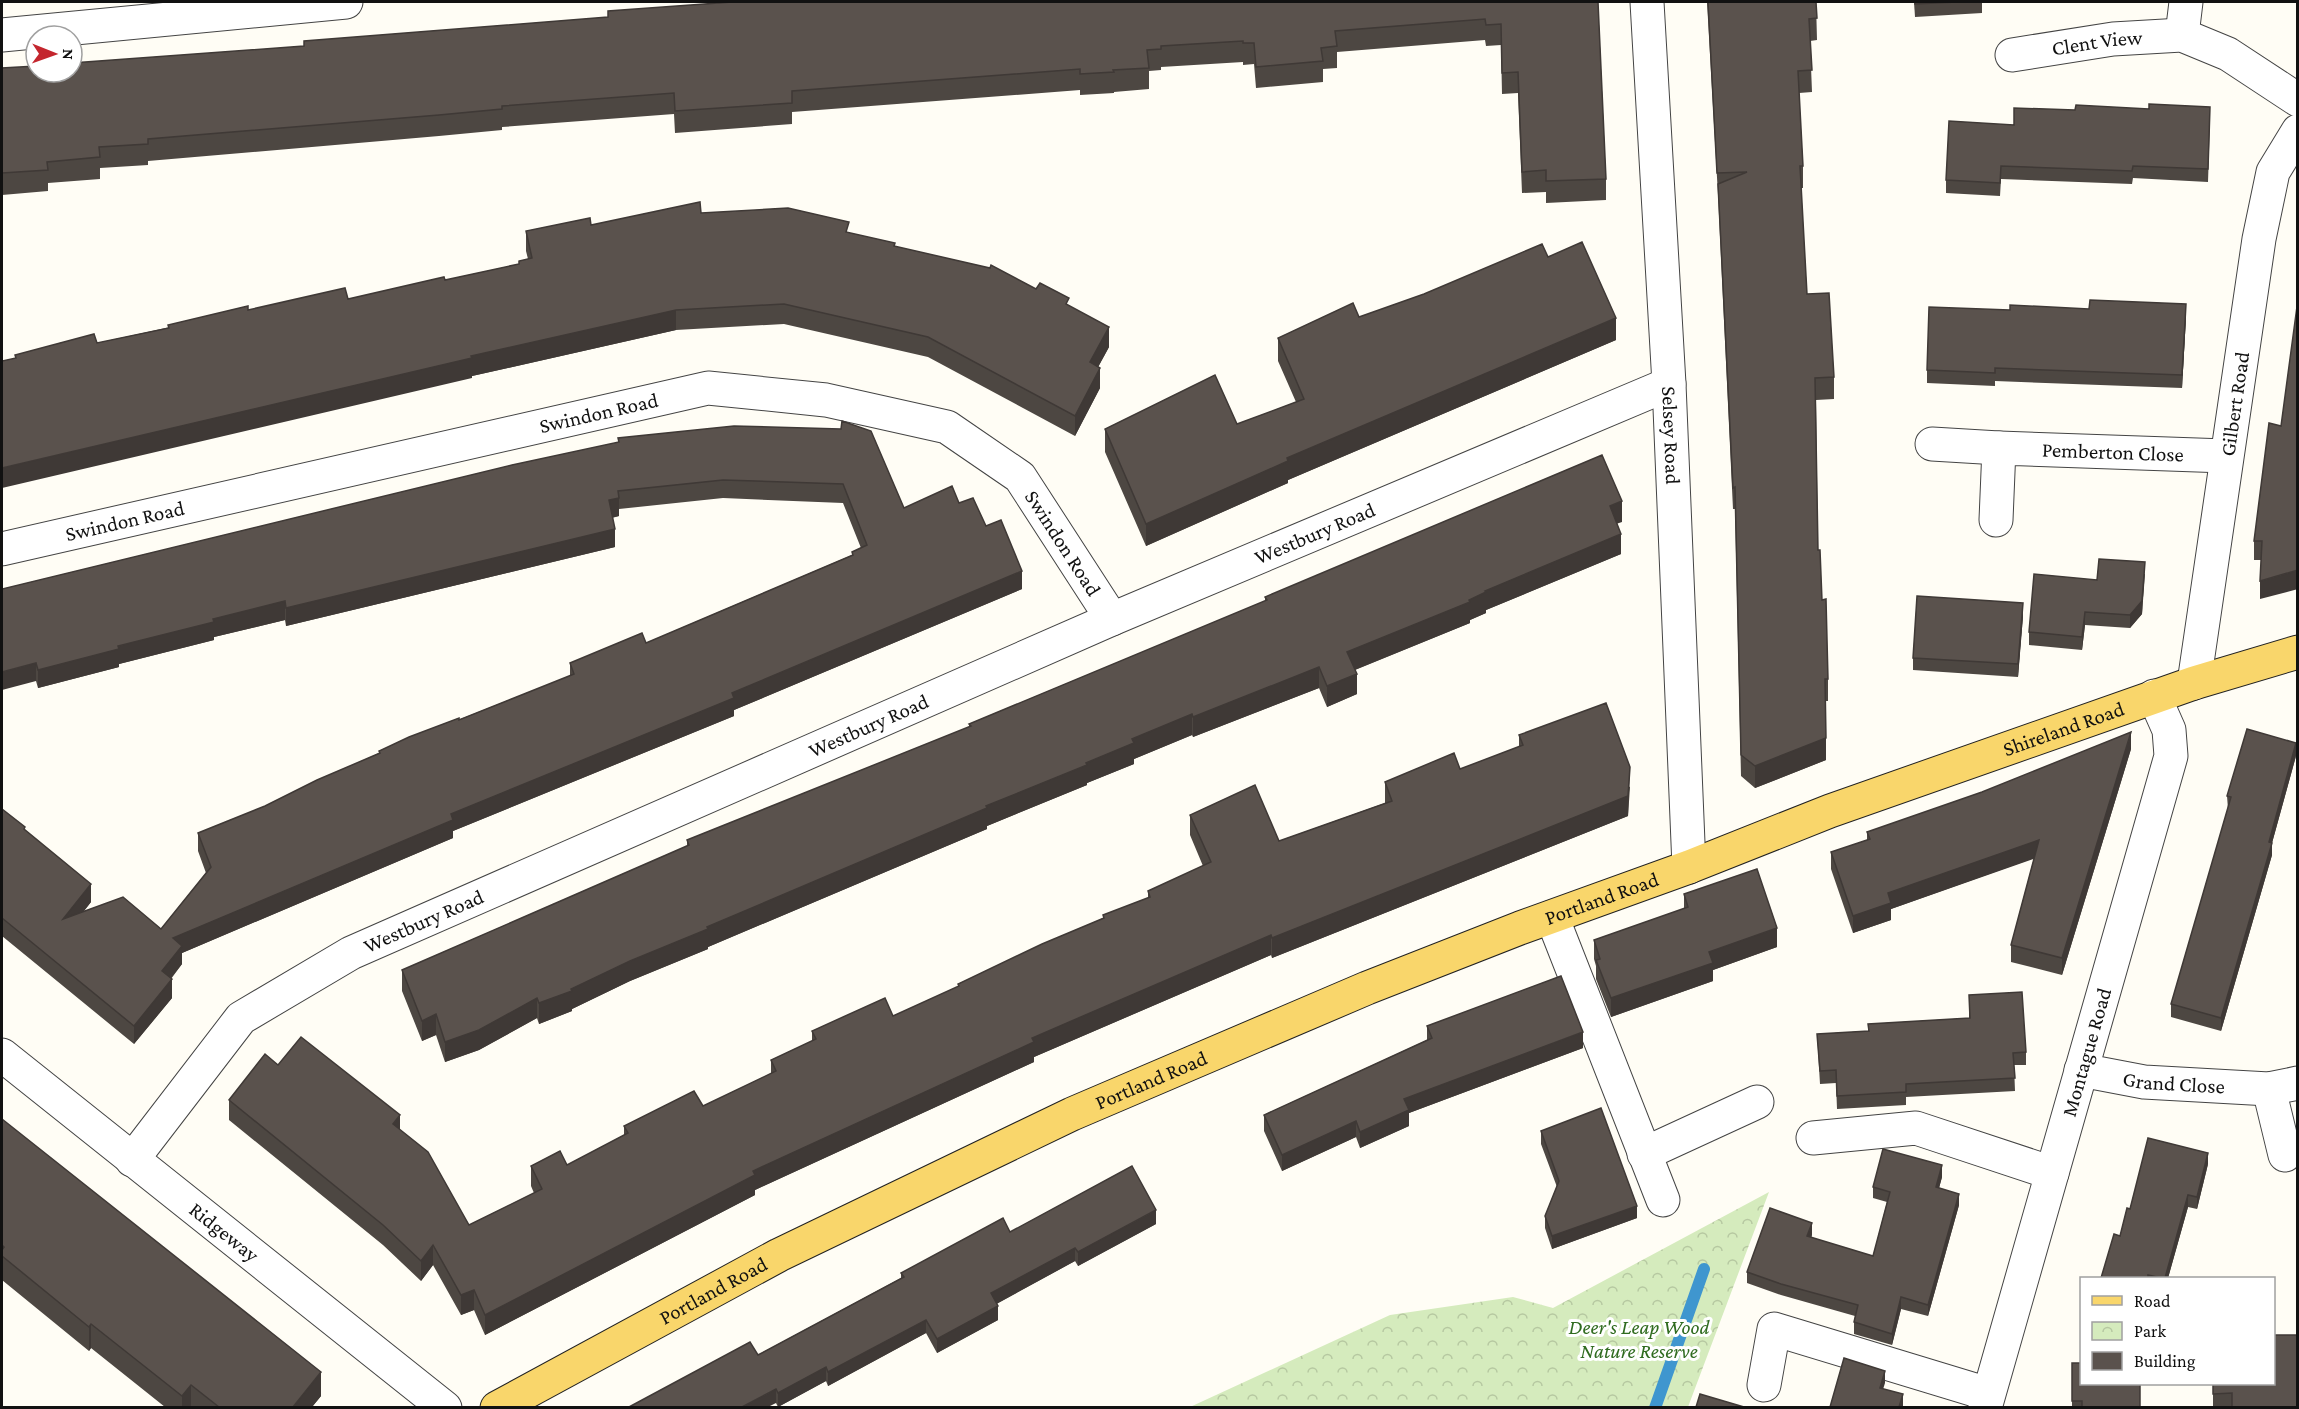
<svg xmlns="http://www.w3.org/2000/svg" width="2299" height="1409" viewBox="0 0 2299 1409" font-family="'Crimson Pro',serif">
<defs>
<pattern id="park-crowns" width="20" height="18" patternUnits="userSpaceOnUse" patternTransform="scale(1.5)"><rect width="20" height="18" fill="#d5ebbd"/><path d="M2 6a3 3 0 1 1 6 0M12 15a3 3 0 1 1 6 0" fill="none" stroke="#b6c8a1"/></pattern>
</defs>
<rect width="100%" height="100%" fill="#fffdf5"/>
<polygon fill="url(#park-crowns)" points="1769,1192 1688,1407 1190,1407 1390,1315 1513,1297 1553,1308"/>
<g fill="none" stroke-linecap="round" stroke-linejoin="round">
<polyline stroke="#3f96cf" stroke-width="12" points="1655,1408 1704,1269"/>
<g stroke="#444" stroke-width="35">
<g id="minor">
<path id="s1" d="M 1647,2 L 1669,384 L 1689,867"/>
<polyline points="2,35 346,2"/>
<polyline points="2182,35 2186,2"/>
<path id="s2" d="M 2012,55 L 2113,39 L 2182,35 L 2228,54 L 2298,100"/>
<polyline points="1932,444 1999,448"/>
<path id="s3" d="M 1996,520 L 1999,448 L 2226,456"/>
<path id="s4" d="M 2,549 L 708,388 L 826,400 L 947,427 L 1020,477 L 1112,619"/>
<path id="s5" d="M 2194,683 L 2259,239 L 2273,172 L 2298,131"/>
<polyline points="1552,917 1663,1200"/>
<path id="s6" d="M 2,1055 L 445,1408"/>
<path id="s7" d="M 2081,1070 L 2144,1082 L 2269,1089 L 2298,1083"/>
<polyline points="2269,1089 2285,1155"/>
<polyline points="1813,1138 1916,1128 2052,1173"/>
<polyline points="1644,1154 1757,1102"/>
<path id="s8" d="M 132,1160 L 241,1018 L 351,953 L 1112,619 L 1669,384"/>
<polyline points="1764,1385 1774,1329 1988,1394"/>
<path id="s9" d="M 1985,1408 L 2171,756 L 2169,730 L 2154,696"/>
</g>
</g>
<g stroke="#222" stroke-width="35">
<g id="major">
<path id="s10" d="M 497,1408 L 779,1255 L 1072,1114 L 1367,988 L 1520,928 L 1689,867 L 1830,811 L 2194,683 L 2298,652"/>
</g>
</g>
<use href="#minor" stroke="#fff" stroke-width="33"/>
<use href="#major" stroke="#f9d66b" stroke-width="33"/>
</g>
<g fill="#4d4742">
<polygon points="1598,2 1606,179 1606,200 1546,203 1546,192 1522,193 1518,93 1502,94 1501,45 1486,46 1485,40 1337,52 1337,68 1323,69 1323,82 1256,88 1254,64 1243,65 1243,62 1161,67 1161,70 1149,71 1149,89 1114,92 1114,93 1080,95 1080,90 792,112 792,124 675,133 674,114 502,127 502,130 439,136 148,161 148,165 100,168 100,179 48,183 48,191 2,195 2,68"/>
<polygon points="1707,2 1816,2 1817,40 1810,41 1812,92 1799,93 1803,166 1803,188 1801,188 1807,294 1834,377 1834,399 1816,400 1818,550 1828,679 1828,701 1825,701 1826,760 1755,788 1741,776 1735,509 1733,509 1718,195"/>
<polygon points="1914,2 1982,2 1982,13 1915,17"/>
<polygon points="2210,120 2208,182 2133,178 2132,184 2001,179 2000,196 1946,193 1946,180 2014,125"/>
<polygon points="701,213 849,233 1036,289 1069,306 1109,347 1098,367 1100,388 1075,436 928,357 784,324 676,330 472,376 472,378 15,358 15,355 97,343 248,310 348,299 445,280 519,264 519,261 528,259 526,251 526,231 591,225"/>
<polygon points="1548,257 1616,340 1288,480 1288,483 1146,546 1105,452 1105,429 1237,424 1296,402 1278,361 1278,338 1359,317"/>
<polygon points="2186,317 2182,388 1995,381 1995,386 1927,383 1927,370"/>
<polygon points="734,426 904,508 959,503 986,526 1022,589 734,710 734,716 453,831 453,838 182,953 182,964 171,979 172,998 134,1044 2,936 2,809 25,830 91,902 84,911 161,929 206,873 198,851 198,833 265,806 379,753 379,751 570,676 570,663 646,643 852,555 852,552 861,548 843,503 723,498 619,509 619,516 612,518 615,547 286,626 285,620 214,637 214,640 119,664 119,667 38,688 36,681 2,589"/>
<polygon points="2281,426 2260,599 2261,560 2254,560 2254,541"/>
<polygon points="1622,522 1617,523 1621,554 1486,610 1486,613 1470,620 1470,623 1355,670 1357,694 1327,707 1319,688 1193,737 1192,735 1134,759 1134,764 1087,783 1087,785 987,826 987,829 708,947 708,949 630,981 572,1009 572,1011 539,1024 537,1018 479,1050 445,1062 436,1035 422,1041 402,991 402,970 687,846 687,840 969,727 969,724 1265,601 1265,597"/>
<polygon points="2145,574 2142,614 2130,628 2085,625 2082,650 2029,645 2029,632 2097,580"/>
<polygon points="2023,616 2018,677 1913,670 1913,658"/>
<polygon points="1519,735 1630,787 1628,816 1272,958 1271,955 1034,1057 1034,1062 755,1190 755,1195 485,1335 474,1310 461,1315 433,1265 421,1281 383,1245 229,1120 229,1100 278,1065 400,1130 469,1225 534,1193 531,1186 531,1166 567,1165 624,1135 624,1126 703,1106 771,1074 771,1060 812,1041 812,1031 893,1016 958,987 958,984 1103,918 1103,915 1148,898 1148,891 1203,866 1190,835 1190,815 1279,841 1385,803 1385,782 1460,769 1519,747"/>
<polygon points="2131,749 2062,975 2011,962 2011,945 2034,858 1891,909 1891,920 1853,933 1831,869 1831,852 1867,840 1867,832"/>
<polygon points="2296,756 2272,843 2272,855 2221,1031 2171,1017 2171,1004 2228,809 2227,796"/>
<polygon points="1684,894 1777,947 1713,970 1713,981 1611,1017 1596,979 1596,966 1594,959 1594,940 1684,909"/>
<polygon points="1969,995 2026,1052 2026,1065 2014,1065 2015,1091 1906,1097 1906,1105 1837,1109 1836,1083 1820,1084 1817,1034 1868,1031 1868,1024 1969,1018"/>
<polygon points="1427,1026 1583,1048 1409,1113 1409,1126 1360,1148 1356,1137 1282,1171 1264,1131 1264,1115 1427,1040"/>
<polygon points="2,1119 321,1396 312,1407 165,1407 91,1348 89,1351 2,1280"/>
<polygon points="1541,1131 1637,1218 1552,1249 1545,1228 1545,1216 1557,1187 1541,1144"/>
<polygon points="2208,1164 2197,1209 2188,1207 2168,1278 2101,1278 2120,1236 2130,1209"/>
<polygon points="1942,1177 1939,1188 1959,1205 1928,1316 1901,1309 1892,1345 1854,1334 1854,1322 1855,1316 1781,1295 1747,1283 1747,1272 1812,1235 1811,1238 1873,1256 1887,1202 1873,1198 1873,1187"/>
<polygon points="1156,1224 1078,1266 1075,1261 996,1304 998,1320 937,1353 926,1333 828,1386 826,1381 778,1407 776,1403 758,1355 901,1278 901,1273 1010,1232"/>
<polygon points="2298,1335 2232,1406 2213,1406 2213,1383"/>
<polygon points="2072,1363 2081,1363 2140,1407 2072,1407"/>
</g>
<g fill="#3f3936">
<polygon points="2186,304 2186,317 2182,388 2182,375"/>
<polygon points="676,310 676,330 472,376 472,378 2,488 2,468 471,356"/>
<polygon points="1616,318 1616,340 1288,480 1288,483 1146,546 1146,524 1287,458"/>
<polygon points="1109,327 1109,347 1090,382 1090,362"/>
<polygon points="1100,368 1100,388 1075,436 1075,416"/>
<polygon points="619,498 619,516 609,518 609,500"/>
<polygon points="1622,501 1622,522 1610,526 1610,506"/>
<polygon points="615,529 615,547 286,626 286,608"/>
<polygon points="1621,534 1621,554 1486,610 1486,613 1470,620 1470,623 1347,673 1347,652 1469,600 1485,591"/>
<polygon points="2145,562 2142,614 2130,628 2130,615"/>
<polygon points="2298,570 2298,589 2260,599 2260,581"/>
<polygon points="1022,571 1022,589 734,710 734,716 453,831 453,838 182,953 182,964 162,989 162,971 173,938 451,814 732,693"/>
<polygon points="285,601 285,620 214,637 214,640 119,664 119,667 38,688 38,670 213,619"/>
<polygon points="2023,603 2023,616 2018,677 2018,664"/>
<polygon points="2085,612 2085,625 2082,650 2082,637"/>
<polygon points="36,663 36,681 2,690 2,672"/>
<polygon points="1319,667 1319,688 1193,737 1193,717"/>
<polygon points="1357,674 1357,694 1327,707 1327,686"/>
<polygon points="1192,714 1192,735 1134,759 1134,764 1087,783 1087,785 987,826 987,829 708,947 708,949 630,981 572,1009 572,1011 539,1024 539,1003 630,961 707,927 1086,763 1132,739"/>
<polygon points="2131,732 2131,749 2062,975 2062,958"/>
<polygon points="1826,738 1826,760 1755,788 1755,766"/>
<polygon points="2296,743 2296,756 2272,843 2272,855 2221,1031 2221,1018"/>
<polygon points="1630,767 1628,816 1272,958 1272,938"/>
<polygon points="2039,840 2039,857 1891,909 1891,920 1853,933 1853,916 1888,893"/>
<polygon points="91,884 91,902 63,937 63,919"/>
<polygon points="1777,928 1777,947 1713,970 1713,981 1611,1017 1611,998 1709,952"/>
<polygon points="1271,935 1271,955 1034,1057 1034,1062 755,1190 755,1195 485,1335 485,1315 753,1171 1032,1038"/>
<polygon points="172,979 172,998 134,1044 134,1026"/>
<polygon points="537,998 537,1018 479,1050 445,1062 445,1042"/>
<polygon points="436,1014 436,1035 422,1041 422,1021"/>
<polygon points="1583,1032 1583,1048 1409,1113 1409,1126 1360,1148 1360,1132 1404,1099"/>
<polygon points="400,1115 400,1135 393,1124"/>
<polygon points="1356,1121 1356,1137 1282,1171 1282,1155"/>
<polygon points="2208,1153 2208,1164 2197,1209 2197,1197"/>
<polygon points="1942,1165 1942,1177 1936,1199 1936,1187"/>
<polygon points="1959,1194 1959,1205 1928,1316 1928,1305"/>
<polygon points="2188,1195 2188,1207 2168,1278 2165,1278"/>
<polygon points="1637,1206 1637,1218 1552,1249 1552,1236"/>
<polygon points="1156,1210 1156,1224 1078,1266 1078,1252"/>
<polygon points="1812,1223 1812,1235 1807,1248 1807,1236"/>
<polygon points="433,1245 433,1265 421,1281 421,1261"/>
<polygon points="1075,1248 1075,1261 991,1307 991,1293"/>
<polygon points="474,1290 474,1310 461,1315 461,1295"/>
<polygon points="1901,1297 1901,1309 1892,1345 1892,1334"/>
<polygon points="998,1306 998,1320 937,1353 937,1339"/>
<polygon points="926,1320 926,1333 828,1386 828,1372"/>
<polygon points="91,1324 91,1348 89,1351 89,1327"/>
<polygon points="826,1367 826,1381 778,1407 778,1393"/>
<polygon points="1885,1371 1885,1383 1880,1399 1880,1388"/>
<polygon points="321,1372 321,1396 312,1407 293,1407"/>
<polygon points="191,1385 191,1407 182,1407 182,1396"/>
<polygon points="776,1389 776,1403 768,1407 742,1407"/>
<polygon points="1903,1394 1903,1407 1899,1407"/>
</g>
<g fill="#5a524d" stroke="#3f3936" stroke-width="1.5">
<polygon points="732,2 1598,2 1606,179 1546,181 1546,170 1522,172 1518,72 1502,73 1501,24 1486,25 1485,19 1335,31 1337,46 1321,48 1323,61 1256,67 1254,43 1243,43 1243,41 1161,46 1161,49 1147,50 1149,68 1113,70 1114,72 1080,74 1080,69 792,91 792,103 675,111 674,93 502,106 502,109 439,115 148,139 148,144 99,147 100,157 47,162 48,170 2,173 2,68 36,66 36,72 72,72 72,63 304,46 304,41 608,17 608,11"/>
<polygon points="1708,2 1816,2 1817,18 1809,19 1812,70 1798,71 1803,166 1800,166 1807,294 1829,293 1834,377 1815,378 1818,550 1820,550 1822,600 1826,599 1828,679 1825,679 1826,738 1755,766 1741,755 1735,487 1733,488 1718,184 1747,172 1717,173"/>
<polygon points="1915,2 1957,2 1915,4"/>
<polygon points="2149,104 2210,107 2208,169 2133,166 2132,171 2001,166 2000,183 1946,180 1949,121 2014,125 2014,108 2075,110 2076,105 2149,109"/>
<polygon points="700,202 701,213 788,208 849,222 846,232 895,243 894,246 990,268 991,265 1036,289 1040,283 1069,298 1066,304 1109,327 1090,362 1100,368 1075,416 928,337 784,304 676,310 471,356 472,358 2,468 2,361 16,358 15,355 94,334 97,343 169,328 168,325 248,306 248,310 345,288 348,299 444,277 445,280 519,264 519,261 532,258 526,231 590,218 591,225"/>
<polygon points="1582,242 1616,318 1287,458 1288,461 1146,524 1105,429 1215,375 1237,424 1304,399 1278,338 1353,303 1359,317 1424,294 1542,244 1548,257"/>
<polygon points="2298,299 2298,570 2260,581 2262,541 2254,541 2269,423 2281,426"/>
<polygon points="2090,300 2186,304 2182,375 1995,368 1995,373 1927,370 1929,307 2010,310 2010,305 2089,309"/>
<polygon points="842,421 871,431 904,508 952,486 959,503 973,498 986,526 1001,520 1022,571 732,693 734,698 451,814 453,820 173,938 182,946 162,971 172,979 134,1026 2,918 2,809 25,827 24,829 91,884 63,919 123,897 161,929 211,867 198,833 265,806 317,780 380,753 379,751 409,737 459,718 459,720 574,674 570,663 642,633 646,643 853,555 852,552 867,545 843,484 723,480 618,491 619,498 609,500 615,529 286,608 285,601 213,619 214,622 118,646 119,649 38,670 36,663 2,672 2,589 512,465 619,442 618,438 734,426 841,429"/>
<polygon points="1602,455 1622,501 1610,506 1621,534 1485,591 1486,592 1469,600 1470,602 1347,652 1357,674 1327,686 1319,667 1193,717 1192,714 1132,739 1134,743 1086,763 1087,765 986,806 987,808 707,927 708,929 630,961 571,989 572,991 539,1003 537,998 479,1030 445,1042 436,1014 422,1021 402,970 689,845 687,840 971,726 969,724 1267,600 1265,597"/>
<polygon points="2099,559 2145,562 2142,601 2130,615 2085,612 2082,637 2029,632 2034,574 2097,580"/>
<polygon points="1917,596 2023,603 2018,664 1913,658"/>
<polygon points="1606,703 1630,767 1628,796 1272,938 1271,935 1032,1038 1034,1042 753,1171 755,1175 485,1315 474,1290 461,1295 433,1245 421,1261 383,1225 229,1100 265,1054 278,1065 301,1037 400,1115 393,1124 428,1152 469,1225 542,1189 531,1166 560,1151 567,1165 628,1133 624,1126 694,1091 703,1106 776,1071 771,1060 816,1039 812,1031 885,998 893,1016 959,986 958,984 1042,944 1104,918 1103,915 1150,897 1148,891 1211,862 1190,815 1255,785 1279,841 1392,801 1385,782 1454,753 1460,769 1523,745 1519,735"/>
<polygon points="2247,729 2296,743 2269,842 2272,843 2221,1018 2171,1004 2231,797 2227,796"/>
<polygon points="2131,732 2062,958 2011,945 2039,840 1888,893 1891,903 1853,916 1831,852 1870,839 1867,832 1982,792"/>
<polygon points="1757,869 1777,928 1709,952 1713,963 1611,998 1596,960 1600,959 1594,940 1688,907 1684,894"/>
<polygon points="1561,976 1583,1032 1404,1099 1409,1110 1360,1132 1356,1121 1282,1155 1264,1115 1432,1038 1427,1026"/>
<polygon points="2022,992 2026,1052 2013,1053 2015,1078 1906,1084 1906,1092 1837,1096 1836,1070 1820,1071 1817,1034 1869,1031 1868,1024 1970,1018 1969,995"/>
<polygon points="1601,1108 1637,1206 1552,1236 1545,1216 1559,1181 1541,1131"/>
<polygon points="2,1119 321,1372 293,1407 219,1407 191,1385 182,1396 91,1324 89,1327 2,1256 2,1250 4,1247 2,1245"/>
<polygon points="2148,1138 2208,1153 2197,1197 2188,1195 2165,1278 2161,1278 2148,1275 2148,1278 2101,1278 2114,1234 2120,1236 2127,1208 2130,1209"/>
<polygon points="1883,1149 1942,1165 1936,1187 1959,1194 1928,1305 1901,1297 1892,1334 1854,1322 1858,1305 1781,1284 1747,1272 1770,1208 1812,1223 1807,1236 1873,1256 1890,1192 1873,1187"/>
<polygon points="1132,1166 1156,1210 1078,1252 1075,1248 991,1293 998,1306 937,1339 926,1320 828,1372 826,1367 778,1393 776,1389 742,1407 629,1407 750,1342 758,1355 904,1277 901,1273 1003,1218 1010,1232"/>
<polygon points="2081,1310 2082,1383 2140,1383 2140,1407 2082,1407 2082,1401 2072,1401 2072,1363 2081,1363"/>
<polygon points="2274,1335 2298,1335 2298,1407 2232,1407 2232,1393 2213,1394 2213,1383 2274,1383"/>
<polygon points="1844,1358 1885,1371 1880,1388 1903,1394 1899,1407 1830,1407"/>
<polygon points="1700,1394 1744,1407 1696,1407"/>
</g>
<g text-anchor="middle" stroke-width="6" stroke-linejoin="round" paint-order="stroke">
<g font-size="21" fill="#111" stroke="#fff">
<text dy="7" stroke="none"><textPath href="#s2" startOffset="86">Clent View</textPath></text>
<text dy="7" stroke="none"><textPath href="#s5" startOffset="282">Gilbert Road</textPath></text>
<text dy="7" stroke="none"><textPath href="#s4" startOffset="612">Swindon Road</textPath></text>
<text dy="7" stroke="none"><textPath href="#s1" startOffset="434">Selsey Road</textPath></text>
<text dy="7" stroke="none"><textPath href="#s3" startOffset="186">Pemberton Close</textPath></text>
<text dy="7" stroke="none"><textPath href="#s4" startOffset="126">Swindon Road</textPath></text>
<text dy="7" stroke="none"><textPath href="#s8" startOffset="1358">Westbury Road</textPath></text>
<text dy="7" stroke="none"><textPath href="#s4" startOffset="1134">Swindon Road</textPath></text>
<text dy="7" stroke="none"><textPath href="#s8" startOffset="872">Westbury Road</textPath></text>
<text dy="7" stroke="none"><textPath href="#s10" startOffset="1710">Shireland Road</textPath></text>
<text dy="7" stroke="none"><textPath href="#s10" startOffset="1218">Portland Road</textPath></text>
<text dy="7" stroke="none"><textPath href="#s8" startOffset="386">Westbury Road</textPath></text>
<text dy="7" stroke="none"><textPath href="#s9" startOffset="370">Montague Road</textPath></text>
<text dy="7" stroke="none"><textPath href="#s10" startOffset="732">Portland Road</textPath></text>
<text dy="7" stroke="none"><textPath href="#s7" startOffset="94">Grand Close</textPath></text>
<text dy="7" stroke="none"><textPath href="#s6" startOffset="284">Ridgeway</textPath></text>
<text dy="7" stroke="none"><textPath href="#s10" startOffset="246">Portland Road</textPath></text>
</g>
<g font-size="21" font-style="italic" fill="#2f6b1f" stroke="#fff">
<text x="1639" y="1334">Deer's Leap Wood<tspan x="1639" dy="24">Nature Reserve</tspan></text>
</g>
</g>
<rect width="2299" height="1409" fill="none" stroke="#111111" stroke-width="6"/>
<rect x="2080" y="1277" width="195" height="108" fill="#ffffff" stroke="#a0a0a0" stroke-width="1.5"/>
<rect x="2092" y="1296" width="30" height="9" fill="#f9d66b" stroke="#a0a0a0" stroke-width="1.5"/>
<text x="2134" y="1307" font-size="18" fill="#111111">Road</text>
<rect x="2092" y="1322" width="30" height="18" fill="url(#park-crowns)" stroke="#a0a0a0" stroke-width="1.5"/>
<text x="2134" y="1337" font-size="18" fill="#111111">Park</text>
<rect x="2092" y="1352" width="30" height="18" fill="#5a524d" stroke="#a0a0a0" stroke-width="1.5"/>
<text x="2134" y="1367" font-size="18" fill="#111111">Building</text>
<g transform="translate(54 54) rotate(91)"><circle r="28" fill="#ffffff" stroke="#a0a0a0" stroke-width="1.5"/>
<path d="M0-4.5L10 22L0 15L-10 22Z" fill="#c4262e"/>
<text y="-9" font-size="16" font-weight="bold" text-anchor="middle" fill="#111111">N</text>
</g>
</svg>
